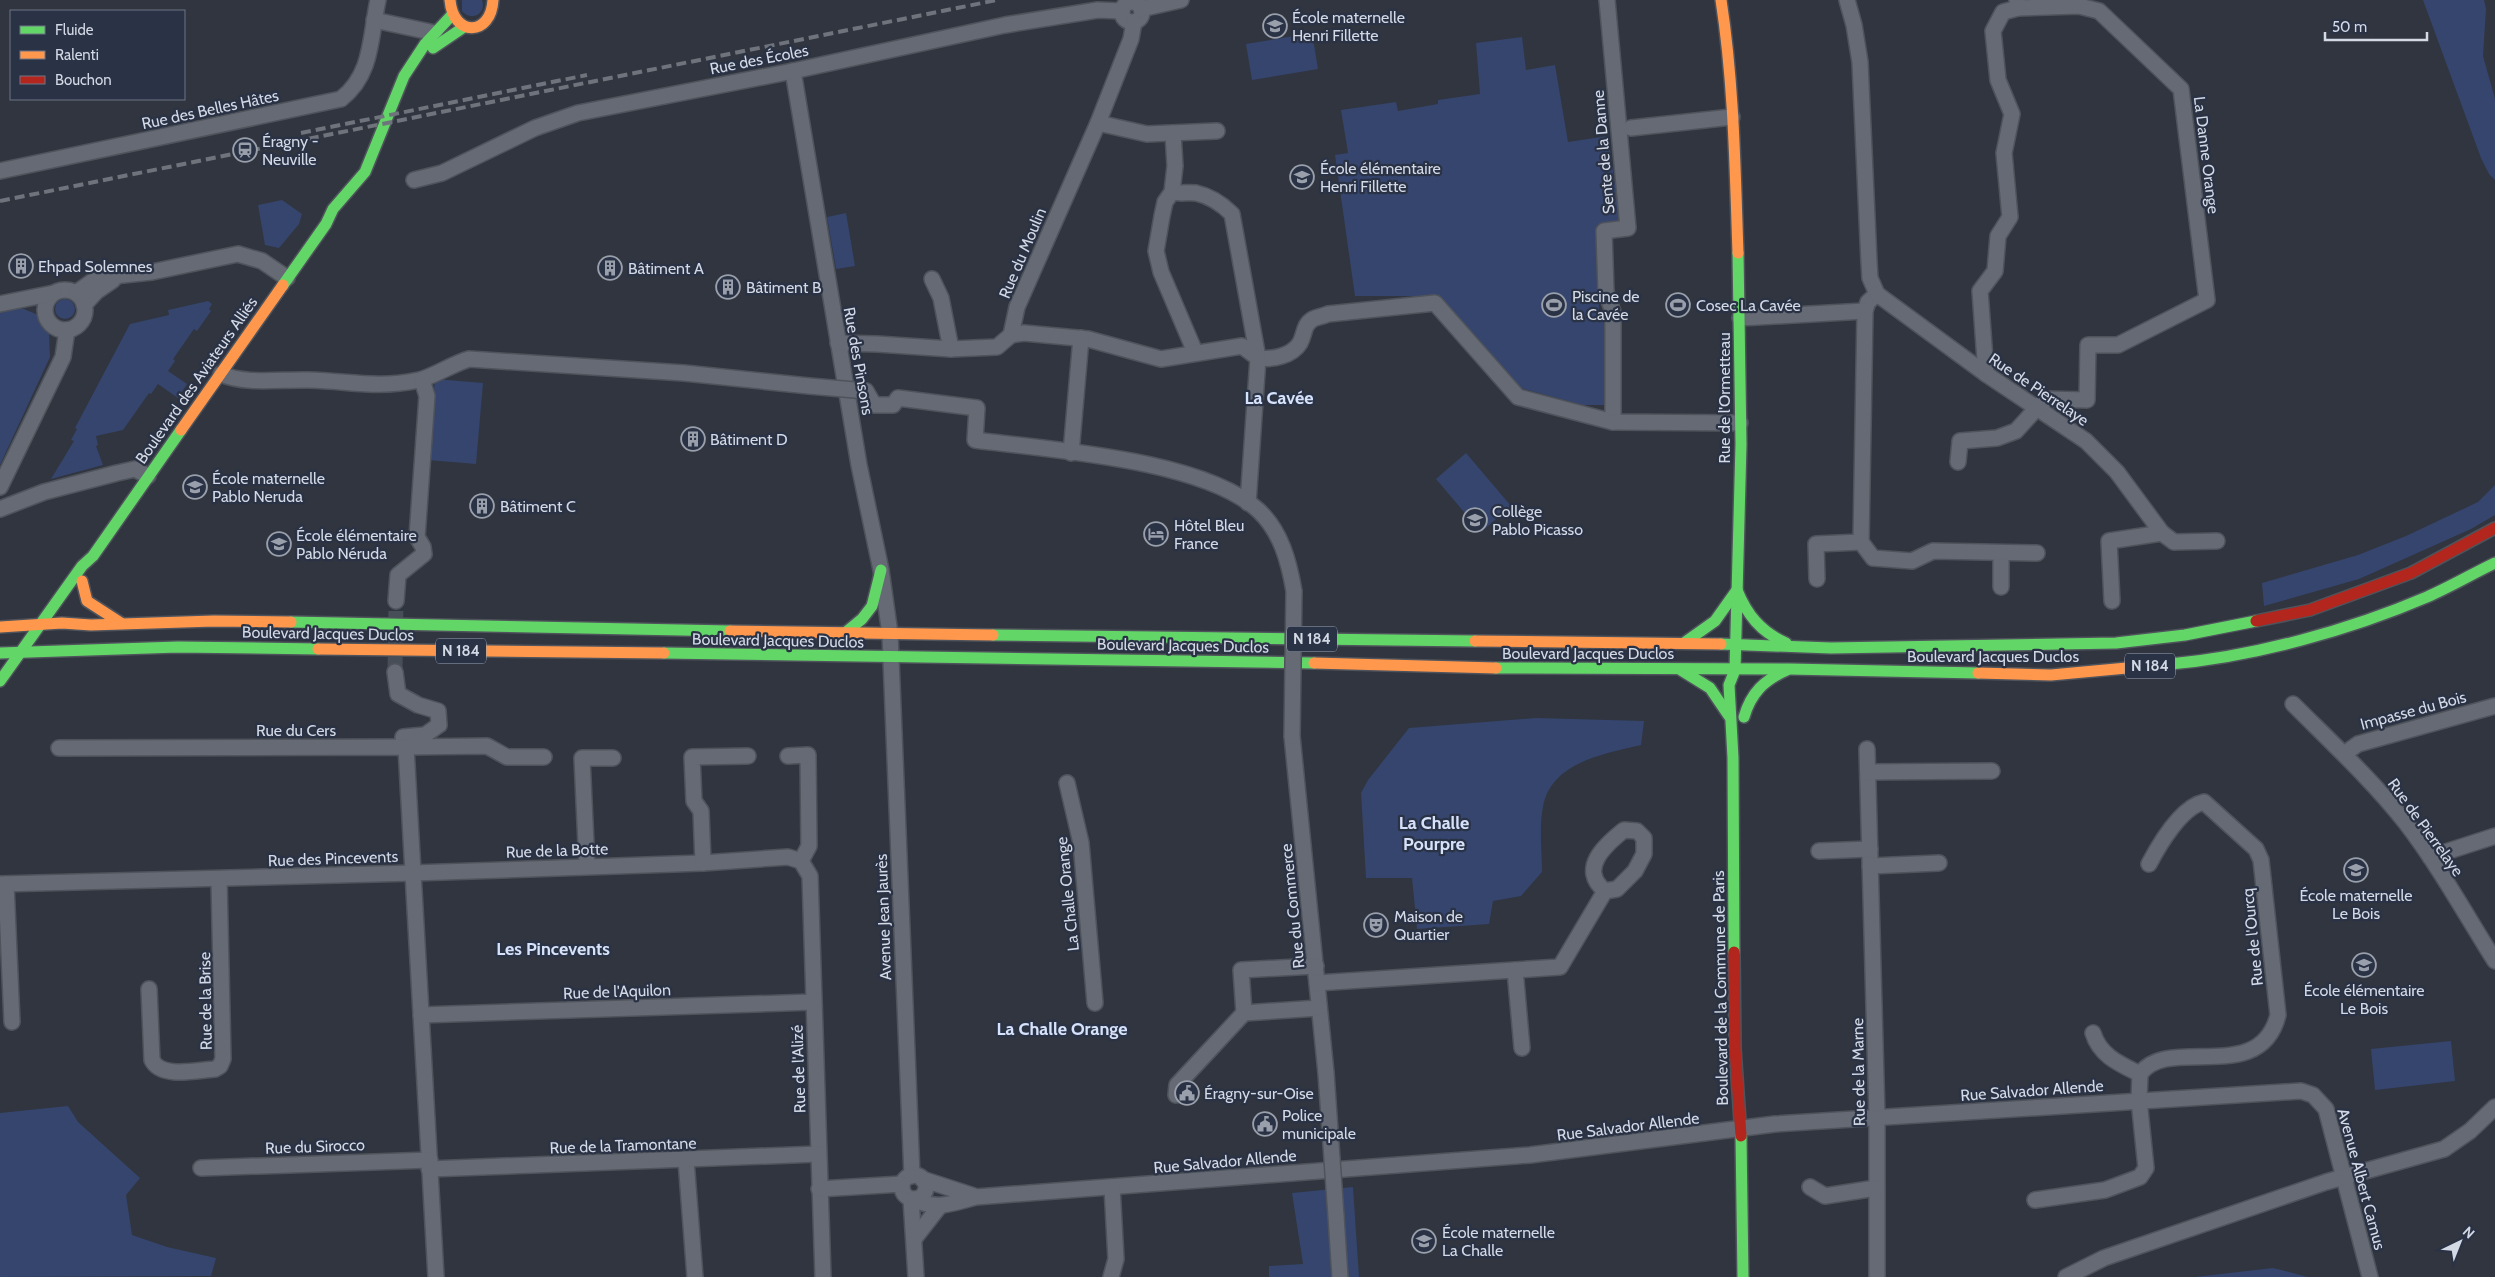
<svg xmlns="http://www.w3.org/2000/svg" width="2495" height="1277" viewBox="0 0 2495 1277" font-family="Cabin,sans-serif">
<rect width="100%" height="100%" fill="#30353f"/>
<g fill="#35456d">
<path d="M 462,0 L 482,0 C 487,14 471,22 462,11 Z"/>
<polygon points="2423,0 2484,0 2486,9 2483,56 2495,99 2495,180 2489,174 2481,158"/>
<polygon points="1312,33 1318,69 1252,80 1246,44"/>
<polygon points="1522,37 1526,70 1555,65 1568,142 1608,136 1620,222 1598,224 1599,313 1608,313 1608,405 1583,405 1517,387 1437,296 1355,296 1335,155 1348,153 1341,110 1396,102 1398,111 1438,104 1438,100 1480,94 1476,43"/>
<polygon points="282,200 302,214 299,224 279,248 265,245 258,205"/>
<polygon points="846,213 855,266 836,269 827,217"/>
<circle cx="65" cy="309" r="10"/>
<polygon points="208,301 212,304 209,309 211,311 197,331 194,329 173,359 175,361 168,371 187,384 178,398 158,384 151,394 149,393 123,430 96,436 98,445 96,446 103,465 51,479 74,441 71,440 77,429 75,428 130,324 169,315 168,310"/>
<polygon points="11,309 24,309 38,315 49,334 50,357 0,465 0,312"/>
<polygon points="435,379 483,383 476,464 428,460"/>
<polygon points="1466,453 1511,506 1481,532 1436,479"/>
<polygon points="2495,485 2495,515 2471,529 2359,579 2264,606 2262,583 2358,555 2406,536 2478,502"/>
<path d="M 1536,718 L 1644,721 L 1641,745 C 1604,754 1551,762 1543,807 C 1539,824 1542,854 1542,872 L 1521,896 L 1493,901 L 1489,924 L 1417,929 L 1412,878 L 1366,878 L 1361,793 L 1368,780 L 1409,728 Z"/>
<polygon points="2451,1041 2455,1081 2375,1090 2371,1049"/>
<polygon points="68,1106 78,1122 140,1178 126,1195 132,1235 167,1247 216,1258 211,1276 0,1277 0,1113"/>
<polygon points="1353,1187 1359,1277 1269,1277 1269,1266 1303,1264 1292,1193"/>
<polygon points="2273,1268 2308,1277 2195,1277"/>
</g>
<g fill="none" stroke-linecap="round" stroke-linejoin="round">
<polyline stroke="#484e58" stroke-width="15" stroke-dasharray="15 8" stroke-linecap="butt" points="395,672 396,601"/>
<g stroke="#4f535b" stroke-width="18">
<g id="street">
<polyline points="1607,0 1628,228 1604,231 1606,292 1613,312 1613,422 1740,423"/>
<polyline points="1847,0 1854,25 1860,62 1869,262 1870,278 1877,294 1868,302 1865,311 1861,542"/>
<circle cx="1132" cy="12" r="10"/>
<polyline points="1141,9 1181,0"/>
<polyline points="374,20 435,33"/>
<polyline points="793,71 859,465 881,570 890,634 912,1176"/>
<polyline points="1098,123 1147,134 1217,131"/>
<polyline points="1631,128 1732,117"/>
<polyline points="1173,133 1175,166 1172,192 1165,202 1162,216 1156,251 1161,272 1195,352"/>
<path d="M 0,171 L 341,99 C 373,74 370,37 378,0"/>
<polyline points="414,180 442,173 535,128 578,113 793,71 1005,25 1098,10 1122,11"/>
<path d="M 1172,192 C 1180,194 1188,192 1196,193 C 1210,196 1223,205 1232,214 L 1258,358 C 1272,360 1292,356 1300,343 C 1305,334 1303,325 1313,319 C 1317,317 1324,316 1328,314 L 1435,303 L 1518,397 L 1613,422"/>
<polyline points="932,279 941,298 951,349"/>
<circle cx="65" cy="310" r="20"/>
<polyline points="76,293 94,280 104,277 152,272 238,254 262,261 287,278"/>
<polyline points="1877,294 1986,374 2086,441 2117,472 2162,533"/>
<polyline points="0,304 54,293"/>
<polyline points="84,305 97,291 113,280"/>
<polyline points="1740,318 1865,311"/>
<polyline points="1011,335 1024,333 1088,339 1161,359 1242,346 1258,358 1248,503"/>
<polyline points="838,343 877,344 951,349 997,347 1011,335 1017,307 1098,123 1131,39 1134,22"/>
<path d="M 221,374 C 246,385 281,379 309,380 C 350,381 377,389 419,380 C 433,377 452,364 469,359 L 684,373 L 809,386"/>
<polyline points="1986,374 1980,291 1995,271 1998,236 2010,217 2004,153 2012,114 1998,80 1993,31 2003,12 2018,8 2017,0"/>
<path d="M 866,391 L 874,405 L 893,405 L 898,398 L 977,408 L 975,440 C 1050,450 1202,459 1258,510 C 1281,531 1289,562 1294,591"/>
<polyline points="1071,453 1081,338"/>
<polyline points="1958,462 1960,441 1997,438 2016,431 2045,399 2087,400 2088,345 2118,345 2207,300 2181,89 2099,11 2079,6 2018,8"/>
<polyline points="0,487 63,357 67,330"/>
<polyline points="0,509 44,492 117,473 135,469 148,476"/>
<polyline points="2001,553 2001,587"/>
<polyline points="1817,579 1816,544 1861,542 1873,558 1912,561 1933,551 2037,553"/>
<polyline points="396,601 398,575 424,554 423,547 417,537 427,396 422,380"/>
<polyline points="2112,601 2109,541 2162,533 2174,542 2217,541"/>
<polyline points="395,672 398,694 418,705 438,711 439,725 425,735 403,737 406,747 487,746 507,757 544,757"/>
<path d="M 2293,704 C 2332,743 2372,780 2406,823 C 2439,866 2466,915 2495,961"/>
<polyline points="1292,736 1326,1073"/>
<polyline points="59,748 406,747 413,873 703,863 788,857 801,861 810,876 823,1277"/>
<polyline points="1867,749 1877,1117 1877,1277"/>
<polyline points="2344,754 2358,744 2495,706"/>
<polyline points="788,756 808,755 809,846 801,861"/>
<polyline points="1868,772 1992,771"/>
<polyline points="1067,783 1081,843 1095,1003"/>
<polyline points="1819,851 1870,849"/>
<polyline points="2430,857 2495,836"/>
<polyline points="703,863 701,811 694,801 692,757 748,756"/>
<polyline points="587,866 582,758 613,758"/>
<polyline points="1870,866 1939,863"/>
<polyline points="0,884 413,873 436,1277"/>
<polyline points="6,884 12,1022"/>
<polyline points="1316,966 1241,970 1244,1013 1319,1008"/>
<polyline points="1515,970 1522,1048"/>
<path d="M 1317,983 L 1560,967 L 1605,891 L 1617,889 L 1635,871 L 1644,854 L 1644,838 L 1637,831 L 1624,830 C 1605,845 1578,869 1605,891"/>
<path d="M 149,989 L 152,1060 C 161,1079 197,1070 215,1069 L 220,1066 L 223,1059 L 219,879"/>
<polyline points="421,1015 813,1002"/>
<path d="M 2093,1033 C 2100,1056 2120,1064 2140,1074 C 2168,1034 2260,1087 2278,1015 L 2261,860 L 2256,849 L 2204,802 C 2181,807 2159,845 2149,864"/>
<polyline points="1176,1095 1177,1085 1244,1013"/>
<polyline points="686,1160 695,1277"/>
<polyline points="201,1168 430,1160"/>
<polyline points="429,1169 818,1154"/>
<circle cx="914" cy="1187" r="12"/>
<polyline points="922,1179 974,1196"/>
<polyline points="1810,1187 1825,1196 1876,1188"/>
<polyline points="819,1189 902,1184"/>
<polyline points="911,1199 916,1277"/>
<path d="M 914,1199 C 936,1211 953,1203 976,1197 L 1530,1155 L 1775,1124 L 2301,1091 L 2313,1095 L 2326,1109 L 2370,1277"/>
<polyline points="2035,1200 2105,1190 2140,1177 2146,1168 2139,1100 2140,1074"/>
<polyline points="1336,1216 1340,1277"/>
<polyline points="914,1239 939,1207"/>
<polyline points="1111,1277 1116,1259 1112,1187"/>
<polyline points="2066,1277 2104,1258 2326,1182 2444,1149 2470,1131 2495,1107"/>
</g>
</g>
<g stroke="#4f535b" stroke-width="14">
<g id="fast">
<polyline points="433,48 464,27"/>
<polyline points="283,285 326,224 333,209 365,172 404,76 425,44 451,16"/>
<path d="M 1737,590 C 1747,615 1761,632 1786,643"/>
<polyline points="291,622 730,631"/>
<polyline points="845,633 862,619 872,606 881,570"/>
<polyline points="993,635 1475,641"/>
<polyline points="1684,643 1715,621 1737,590"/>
<polyline points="1721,644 1831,648 2116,643 2185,635 2256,621"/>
<polyline points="0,653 178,647 318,649"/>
<polyline points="664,653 1314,663"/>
<path d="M 2170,664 C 2253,657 2350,630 2427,597 C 2450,587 2472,574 2495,563"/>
<polyline points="1496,668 1789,669 1978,673"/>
<polyline points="1681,670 1710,688 1729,716"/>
<polyline points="0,681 82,566 93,556 181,430"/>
<path d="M 1744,717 C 1751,693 1764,680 1787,670"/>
<polyline points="1734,952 1733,758 1729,685 1735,670 1741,444 1738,253"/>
<polyline points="1741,1136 1743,1277"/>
</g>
</g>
<g stroke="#4f535b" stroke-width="14">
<g id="slow">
<path d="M 450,0 C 453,37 491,37 493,0"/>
<path d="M 1721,0 C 1734,84 1735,169 1738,253"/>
<polyline points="181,430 283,285"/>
<polyline points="82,581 87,601 121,623"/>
<polyline points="0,627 62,623 91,625 214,621 291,622"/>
<polyline points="730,631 993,635"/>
<polyline points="1475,641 1721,644"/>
<polyline points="318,649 664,653"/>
<polyline points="1314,663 1496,668"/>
<polyline points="1978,673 2051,675 2170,664"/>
</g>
</g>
<g stroke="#4f535b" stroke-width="14">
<g id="jam">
<polyline points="2256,621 2310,610 2411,573 2495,528"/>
<polyline points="1734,952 1735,1048 1741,1136"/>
</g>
</g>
<use href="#street" stroke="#656a75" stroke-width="15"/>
<use href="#fast" stroke="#63d668" stroke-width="11"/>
<use href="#slow" stroke="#ff974d" stroke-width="11"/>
<use href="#jam" stroke="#b3261e" stroke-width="11"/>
<g stroke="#6f737c" stroke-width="4" stroke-dasharray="10 5" stroke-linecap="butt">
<polyline points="301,133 587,75"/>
<polyline points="0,201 997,0"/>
</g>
<g stroke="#4f535b" stroke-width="18" stroke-linecap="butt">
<g id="street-bridge">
<polyline points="809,386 866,391"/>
<polyline points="1292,736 1294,591"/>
<polyline points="1326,1073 1336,1216"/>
</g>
</g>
<use href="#street-bridge" stroke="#656a75" stroke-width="15"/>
</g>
<defs>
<g id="school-ring" transform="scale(1.25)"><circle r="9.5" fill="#2a3245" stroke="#9aa0ab" stroke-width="1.5"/><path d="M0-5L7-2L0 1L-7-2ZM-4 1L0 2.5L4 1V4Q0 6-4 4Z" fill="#9aa0ab"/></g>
<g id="station-ring" transform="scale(1.25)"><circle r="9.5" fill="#2a3245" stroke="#9aa0ab" stroke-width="1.5"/><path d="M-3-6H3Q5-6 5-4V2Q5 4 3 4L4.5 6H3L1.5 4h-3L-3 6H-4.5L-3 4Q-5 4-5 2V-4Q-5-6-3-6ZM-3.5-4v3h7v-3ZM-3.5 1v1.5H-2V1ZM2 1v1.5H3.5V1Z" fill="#9aa0ab"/></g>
<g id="building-ring" transform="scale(1.25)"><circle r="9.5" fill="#2a3245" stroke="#9aa0ab" stroke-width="1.5"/><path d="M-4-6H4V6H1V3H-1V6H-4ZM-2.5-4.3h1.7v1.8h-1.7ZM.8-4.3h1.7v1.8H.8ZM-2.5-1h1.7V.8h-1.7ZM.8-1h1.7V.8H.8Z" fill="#9aa0ab"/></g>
<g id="stadium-ring" transform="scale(1.25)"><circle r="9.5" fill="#2a3245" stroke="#9aa0ab" stroke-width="1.5"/><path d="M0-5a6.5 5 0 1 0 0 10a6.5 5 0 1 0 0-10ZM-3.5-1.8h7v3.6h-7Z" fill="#9aa0ab"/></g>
<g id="hotel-ring" transform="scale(1.25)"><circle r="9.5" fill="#2a3245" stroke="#9aa0ab" stroke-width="1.5"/><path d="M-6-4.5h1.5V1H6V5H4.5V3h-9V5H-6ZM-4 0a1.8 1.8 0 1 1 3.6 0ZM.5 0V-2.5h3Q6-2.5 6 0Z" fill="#9aa0ab"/></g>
<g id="theatre-ring" transform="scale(1.25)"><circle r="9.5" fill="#2a3245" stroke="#9aa0ab" stroke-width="1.5"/><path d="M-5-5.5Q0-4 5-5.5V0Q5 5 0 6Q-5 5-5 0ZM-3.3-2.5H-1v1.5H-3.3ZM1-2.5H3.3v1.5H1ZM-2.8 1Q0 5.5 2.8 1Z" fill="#9aa0ab"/></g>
<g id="civic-ring" transform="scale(1.25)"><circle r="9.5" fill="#2a3245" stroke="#9aa0ab" stroke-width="1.5"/><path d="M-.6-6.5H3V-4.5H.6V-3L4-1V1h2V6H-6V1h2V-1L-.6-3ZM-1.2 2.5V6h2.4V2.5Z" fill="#9aa0ab"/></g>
</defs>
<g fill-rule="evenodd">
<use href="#school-ring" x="1275" y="26"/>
<use href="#station-ring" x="245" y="150"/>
<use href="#school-ring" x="1302" y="177"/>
<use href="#building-ring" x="21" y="266"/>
<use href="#building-ring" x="610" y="268"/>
<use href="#building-ring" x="728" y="287"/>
<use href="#stadium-ring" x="1554" y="305"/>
<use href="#stadium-ring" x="1678" y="305"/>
<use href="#building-ring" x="693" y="439"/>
<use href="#school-ring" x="195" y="487"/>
<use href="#building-ring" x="482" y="506"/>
<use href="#school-ring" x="1475" y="520"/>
<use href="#hotel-ring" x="1156" y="534"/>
<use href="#school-ring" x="279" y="544"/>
<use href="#school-ring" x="2356" y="870"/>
<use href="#theatre-ring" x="1376" y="925"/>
<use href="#school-ring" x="2364" y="965"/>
<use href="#civic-ring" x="1187" y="1093"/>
<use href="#civic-ring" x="1265" y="1124"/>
<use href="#school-ring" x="1424" y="1241"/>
</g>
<g text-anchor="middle" stroke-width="4.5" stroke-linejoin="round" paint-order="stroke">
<g fill="#2a3245" stroke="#a0a7b5" stroke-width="1">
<rect x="1287" y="626.5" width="50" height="25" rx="4"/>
<rect x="436" y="638.5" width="50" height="25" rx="4"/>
<rect x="2125" y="653.5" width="50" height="25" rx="4"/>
</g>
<g font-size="15" font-weight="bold" fill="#d3d9e5">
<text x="1312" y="644">N 184</text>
<text x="461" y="656">N 184</text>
<text x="2150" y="671">N 184</text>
</g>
<g font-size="16" fill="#d3d9e5" stroke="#2a3245" text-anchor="start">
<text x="1292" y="23">École maternelle<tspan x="1292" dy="18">Henri Fillette</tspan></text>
<text x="262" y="147">Éragny -<tspan x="262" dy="18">Neuville</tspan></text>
<text x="1320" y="174">École élémentaire<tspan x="1320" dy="18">Henri Fillette</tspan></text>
<text x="38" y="272">Ehpad Solemnes</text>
<text x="628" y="274">Bâtiment A</text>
<text x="746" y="293">Bâtiment B</text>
<text x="1572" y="302">Piscine de<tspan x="1572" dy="18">la Cavée</tspan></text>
<text x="1696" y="311">Cosec La Cavée</text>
<text x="710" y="445">Bâtiment D</text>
<text x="212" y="484">École maternelle<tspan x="212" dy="18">Pablo Neruda</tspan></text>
<text x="500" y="512">Bâtiment C</text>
<text x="1492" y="517">Collège<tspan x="1492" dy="18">Pablo Picasso</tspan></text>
<text x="1174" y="531">Hôtel Bleu<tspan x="1174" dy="18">France</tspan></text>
<text x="296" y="541">École élémentaire<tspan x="296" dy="18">Pablo Néruda</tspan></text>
<text x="2356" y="901" text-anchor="middle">École maternelle<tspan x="2356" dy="18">Le Bois</tspan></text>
<text x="1394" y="922">Maison de<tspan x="1394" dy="18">Quartier</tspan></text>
<text x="2364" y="996" text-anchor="middle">École élémentaire<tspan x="2364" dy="18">Le Bois</tspan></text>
<text x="1204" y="1099">Éragny-sur-Oise</text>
<text x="1282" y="1121">Police<tspan x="1282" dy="18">municipale</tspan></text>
<text x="1442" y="1238">École maternelle<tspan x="1442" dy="18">La Challe</tspan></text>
</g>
<g font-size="16" fill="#d3d9e5" stroke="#2a3245">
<text transform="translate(759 59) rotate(-11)" y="6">Rue des Écoles</text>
<text transform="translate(210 109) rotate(-12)" y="6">Rue des Belles Hâtes</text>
<text transform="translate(1603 152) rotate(-95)" y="6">Sente de la Danne</text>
<text transform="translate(2207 155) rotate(83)" y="6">La Danne Orange</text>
<text transform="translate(1022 253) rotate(-67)" y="6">Rue du Moulin</text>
<text transform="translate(859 361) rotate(80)" y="6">Rue des Pinsons</text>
<text transform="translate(196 380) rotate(-55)" y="6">Boulevard des Aviateurs Alliés</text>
<text transform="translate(2039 389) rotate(34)" y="6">Rue de Pierrelaye</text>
<text transform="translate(1724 398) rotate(-90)" y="6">Rue de l'Ormetteau</text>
<text transform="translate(328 633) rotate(1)" y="6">Boulevard Jacques Duclos</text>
<text transform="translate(778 640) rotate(1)" y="6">Boulevard Jacques Duclos</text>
<text transform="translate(1183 645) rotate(1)" y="6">Boulevard Jacques Duclos</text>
<text x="1588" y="659">Boulevard Jacques Duclos</text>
<text x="1993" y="662">Boulevard Jacques Duclos</text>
<text transform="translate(2413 710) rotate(-15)" y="6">Impasse du Bois</text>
<text x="296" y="736">Rue du Cers</text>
<text transform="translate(2426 827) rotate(54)" y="6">Rue de Pierrelaye</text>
<text transform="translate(557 850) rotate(-2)" y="6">Rue de la Botte</text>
<text transform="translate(333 858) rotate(-2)" y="6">Rue des Pincevents</text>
<text transform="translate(1067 894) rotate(-96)" y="6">La Challe Orange</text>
<text transform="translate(1292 906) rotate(-96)" y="6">Rue du Commerce</text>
<text transform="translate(883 917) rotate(-92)" y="6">Avenue Jean Jaurès</text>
<text transform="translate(2252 937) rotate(-96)" y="6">Rue de l'Ourcq</text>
<text transform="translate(1720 988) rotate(-91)" y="6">Boulevard de la Commune de Paris</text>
<text transform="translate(617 991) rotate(-2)" y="6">Rue de l'Aquilon</text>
<text transform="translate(205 1001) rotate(-91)" y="6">Rue de la Brise</text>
<text transform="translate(798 1069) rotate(-92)" y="6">Rue de l'Alizé</text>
<text transform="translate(1858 1072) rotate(-91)" y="6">Rue de la Marne</text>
<text transform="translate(2032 1090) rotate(-4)" y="6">Rue Salvador Allende</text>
<text transform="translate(1628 1126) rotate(-7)" y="6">Rue Salvador Allende</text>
<text transform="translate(623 1145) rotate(-2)" y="6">Rue de la Tramontane</text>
<text transform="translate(315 1146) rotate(-2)" y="6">Rue du Sirocco</text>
<text transform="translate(1225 1161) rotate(-5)" y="6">Rue Salvador Allende</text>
<text transform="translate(2362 1179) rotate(75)" y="6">Avenue Albert Camus</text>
</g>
<g font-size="18" font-weight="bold" fill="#d6e1fa" stroke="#2a3245">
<text x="1279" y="404">La Cavée</text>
<text x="1434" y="829">La Challe<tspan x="1434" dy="21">Pourpre</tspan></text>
<text x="553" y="955">Les Pincevents</text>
<text x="1062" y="1035">La Challe Orange</text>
</g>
</g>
<rect x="10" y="10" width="175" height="90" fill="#2a3245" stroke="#6e7585"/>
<rect x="20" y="26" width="25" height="8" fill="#63d668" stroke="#6e7585"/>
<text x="55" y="35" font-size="15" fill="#d3d9e5">Fluide</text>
<rect x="20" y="51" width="25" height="8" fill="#ff974d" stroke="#6e7585"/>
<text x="55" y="60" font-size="15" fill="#d3d9e5">Ralenti</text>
<rect x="20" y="76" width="25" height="8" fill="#b3261e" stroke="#6e7585"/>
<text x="55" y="85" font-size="15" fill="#d3d9e5">Bouchon</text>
<g transform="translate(2460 1242) rotate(43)" stroke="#2a3245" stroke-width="4" paint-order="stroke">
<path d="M0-4L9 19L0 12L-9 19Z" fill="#d3d9e5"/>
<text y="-8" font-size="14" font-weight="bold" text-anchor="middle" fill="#d3d9e5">N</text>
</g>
<path d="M2325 32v8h102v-8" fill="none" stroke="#d3d9e5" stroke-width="2.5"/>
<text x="2332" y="32" font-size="15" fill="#d3d9e5" stroke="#2a3245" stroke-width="4" paint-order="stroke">50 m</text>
</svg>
